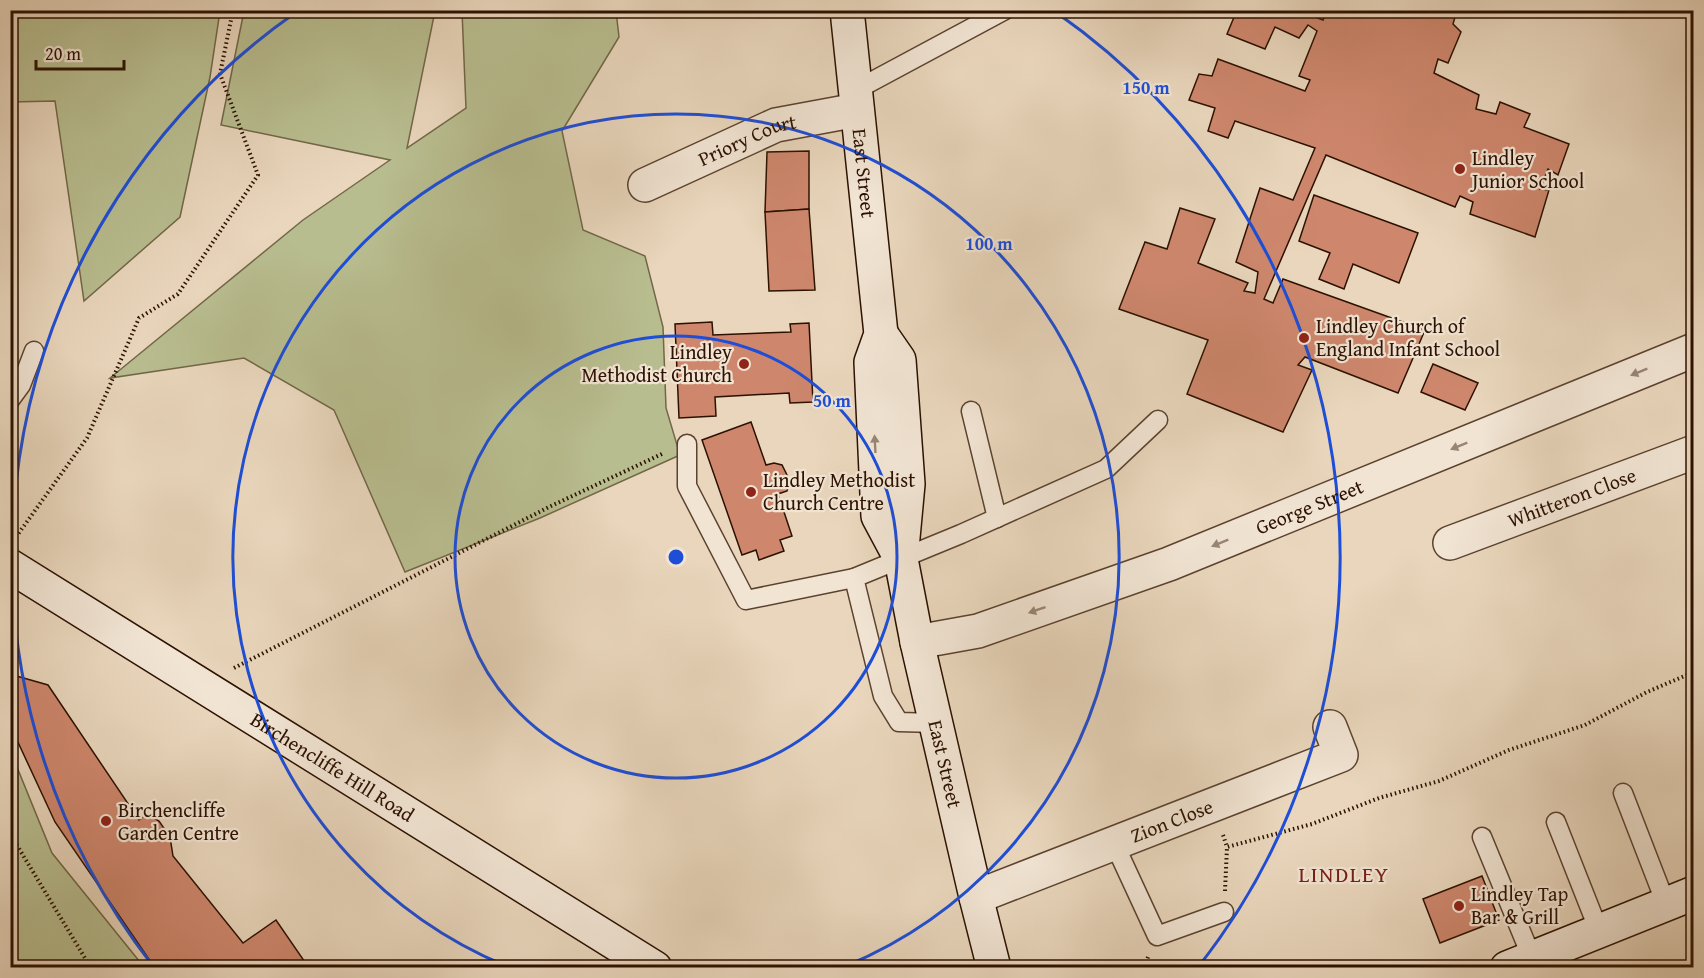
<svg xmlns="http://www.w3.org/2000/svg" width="1704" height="978" viewBox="0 0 1704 978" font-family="'Gentium Book Plus',serif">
<rect width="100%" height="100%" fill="#e9d6bc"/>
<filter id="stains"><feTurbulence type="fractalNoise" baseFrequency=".00333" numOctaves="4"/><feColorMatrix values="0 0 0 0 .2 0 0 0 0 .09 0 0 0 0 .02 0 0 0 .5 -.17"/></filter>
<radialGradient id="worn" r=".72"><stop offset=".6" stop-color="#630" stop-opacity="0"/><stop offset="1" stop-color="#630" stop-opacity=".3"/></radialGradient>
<g fill="#b8bd8f" stroke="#726748" stroke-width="1.5">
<polygon points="10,11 220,11 210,77 180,217 84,301 55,101 11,102"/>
<polygon points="244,11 435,11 407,148 466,108 462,11 616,11 619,37 562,131 583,230 645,256 663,327 666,408 680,455 540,518 405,572 334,410 244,358 110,378 303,220 390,160 221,125"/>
<polygon points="10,750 52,853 144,967 11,967"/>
</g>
<g fill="#ce876d" stroke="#2c1100" stroke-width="1.5">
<polygon points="1237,10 1316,10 1315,17 1323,20 1327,10 1457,10 1453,24 1461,32 1448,63 1438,59 1434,73 1479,95 1476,109 1496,114 1500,102 1530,114 1524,127 1569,144 1558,175 1548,169 1540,189 1549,190 1535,237 1470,214 1473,202 1460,196 1455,207 1326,155 1264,299 1273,303 1283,279 1425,330 1398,393 1305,357 1298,365 1312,370 1283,432 1187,394 1208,340 1119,309 1145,242 1167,249 1180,208 1215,219 1198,263 1248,283 1244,291 1255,293 1258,272 1236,262 1260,188 1293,200 1315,148 1235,121 1228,138 1208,131 1215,108 1189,100 1199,74 1212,76 1218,59 1305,91 1310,80 1299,76 1317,31 1308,25 1299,38 1275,27 1265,49 1227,34"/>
<polygon points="809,151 809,209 765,212 767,152"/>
<polygon points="1314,195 1418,233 1399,283 1353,264 1344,289 1319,279 1330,253 1299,241"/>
<polygon points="809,209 815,290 769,291 765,212"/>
<polygon points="712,322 713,335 791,332 790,324 809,323 813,402 790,403 789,393 715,397 716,416 679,418 675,324"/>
<polygon points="1433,364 1478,383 1465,410 1421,392"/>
<polygon points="751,422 766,465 774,463 782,465 790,481 787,491 778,494 792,536 780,540 784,551 759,560 756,550 742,555 702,440"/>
<polygon points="13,675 48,685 139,820 147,814 159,821 170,837 173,856 243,943 276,920 309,968 155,968 55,822 10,725 10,677"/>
<polygon points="1482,876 1499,920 1440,943 1423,899"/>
</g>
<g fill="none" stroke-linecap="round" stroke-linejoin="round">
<g stroke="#5b422f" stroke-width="21">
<g id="lane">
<polyline points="854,91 1005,10"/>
<polyline points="10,400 21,385 34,351"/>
<polyline points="971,411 997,518"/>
<polyline points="687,444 687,486 746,600 854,578"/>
<polyline points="936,723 899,722 883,696 854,578 961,534 1106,469 1158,420"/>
<polyline points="1623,793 1666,904"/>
<polyline points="1556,822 1599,931"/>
<polyline points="1482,837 1532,958"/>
<polyline points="1114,843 1157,936 1224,912"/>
</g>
</g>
<g stroke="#5b422f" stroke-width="36">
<g id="street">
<path id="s1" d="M 645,185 L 776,125 L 857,110"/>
<path id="s2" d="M 1450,543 L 1694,452"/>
<path id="s3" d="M 917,642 L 978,631 L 1169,564 L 1694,350"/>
<path id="s4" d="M 976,897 L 1341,755 L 1330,727"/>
</g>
</g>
<g stroke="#2c1100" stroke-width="36">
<g id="secondary">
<path id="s5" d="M 847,10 L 881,334 L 871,362 L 878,516 L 901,559"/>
<path id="s6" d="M 881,334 L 899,360 L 908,484 L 901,559 L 917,642 L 976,897 L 994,968"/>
<path id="s7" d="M 10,566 L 655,968"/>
<polyline points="1507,968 1694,893"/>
</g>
</g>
<g stroke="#2c1100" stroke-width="4" stroke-dasharray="1.5 3" stroke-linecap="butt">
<polyline points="16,537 87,438 139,318 178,294 258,175 220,74 233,10"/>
<polyline points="234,668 551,506 664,453"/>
<polyline points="1689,763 1694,774"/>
<polyline points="10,828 15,842 91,968"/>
<polyline points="1223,835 1227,847 1312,824 1379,798 1439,781 1509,750 1585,725 1647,692 1694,672"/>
<polyline points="1225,891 1227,847"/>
<polyline points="1148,957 1147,960 1150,968"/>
</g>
<use href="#lane" stroke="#f1e4d3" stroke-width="18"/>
<use href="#street" stroke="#f1e4d3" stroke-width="33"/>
<use href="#secondary" stroke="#f1e4d3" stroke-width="33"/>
</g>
<defs><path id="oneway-solid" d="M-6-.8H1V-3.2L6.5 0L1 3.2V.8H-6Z" transform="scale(1.5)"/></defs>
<g fill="#988574">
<use href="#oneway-solid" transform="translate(1639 372) rotate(158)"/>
<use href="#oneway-solid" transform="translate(875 444) rotate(-93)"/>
<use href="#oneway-solid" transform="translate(1459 446) rotate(158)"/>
<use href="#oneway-solid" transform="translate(1220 543) rotate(158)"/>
<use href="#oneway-solid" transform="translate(1037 610) rotate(161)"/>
</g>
<g fill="none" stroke="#1d4ed8" stroke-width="3">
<circle cx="676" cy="557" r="221"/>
<path d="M506 966A443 443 0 1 1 846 966"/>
<path d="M153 966A664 664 0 0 1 295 13M1057 13A664 664 0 0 1 1199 966"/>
</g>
<g fill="#8f2418" stroke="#f1e4d3" stroke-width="2">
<circle cx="1460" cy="169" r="6"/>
<circle cx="1304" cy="338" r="6"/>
<circle cx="744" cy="364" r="6"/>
<circle cx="751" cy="492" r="6"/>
<circle cx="106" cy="821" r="6"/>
<circle cx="1459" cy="906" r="6"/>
</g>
<g text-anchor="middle" stroke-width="4.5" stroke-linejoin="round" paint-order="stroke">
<g font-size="20" fill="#2c1100" stroke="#f1e4d3">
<text dy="7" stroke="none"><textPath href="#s1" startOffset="112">Priory Court</textPath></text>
<text dy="7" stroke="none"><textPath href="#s5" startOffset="164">East Street</textPath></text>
<text dy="7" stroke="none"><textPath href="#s2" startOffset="130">Whitteron Close</textPath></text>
<text dy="7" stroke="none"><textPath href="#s3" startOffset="416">George Street</textPath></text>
<text dy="7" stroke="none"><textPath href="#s6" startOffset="441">East Street</textPath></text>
<text dy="7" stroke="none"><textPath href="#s7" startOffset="380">Birchencliffe Hill Road</textPath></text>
<text dy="7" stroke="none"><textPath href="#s4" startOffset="210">Zion Close</textPath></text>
</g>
<g font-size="20" fill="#2c1100" stroke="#f1e4d3" text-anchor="start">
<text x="1472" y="165">Lindley<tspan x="1472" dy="23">Junior School</tspan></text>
<text x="1316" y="333">Lindley Church of<tspan x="1316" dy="23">England Infant School</tspan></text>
<text x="732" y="359" text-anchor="end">Lindley<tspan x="732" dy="23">Methodist Church</tspan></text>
<text x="763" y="487">Lindley Methodist<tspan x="763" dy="23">Church Centre</tspan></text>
<text x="118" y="817">Birchencliffe<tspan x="118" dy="23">Garden Centre</tspan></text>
<text x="1471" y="901">Lindley Tap<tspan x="1471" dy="23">Bar &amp; Grill</tspan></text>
</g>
<g font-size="22" letter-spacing="1.5" fill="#7a1f14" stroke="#f1e4d3">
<text x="1344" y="882">LINDLEY</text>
</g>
</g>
<circle cx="676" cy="557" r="9" fill="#1d4ed8" stroke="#f1e4d3" stroke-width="3"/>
<g font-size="18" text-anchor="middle" font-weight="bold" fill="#1d4ed8" stroke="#f1e4d3" stroke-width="4.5" stroke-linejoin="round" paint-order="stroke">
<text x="1146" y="94">150 m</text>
<text x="989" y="250">100 m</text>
<text x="832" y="407">50 m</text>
</g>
<rect width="1704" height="978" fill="none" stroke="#e9d6bc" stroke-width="36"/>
<rect x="12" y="12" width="1680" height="954" fill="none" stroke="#2c1100" stroke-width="3"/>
<rect x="18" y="18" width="1668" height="942" fill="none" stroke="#2c1100" stroke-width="1.5"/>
<path d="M36 60v9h88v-9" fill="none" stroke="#2c1100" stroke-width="3"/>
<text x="45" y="60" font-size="18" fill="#2c1100" stroke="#f1e4d3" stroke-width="4.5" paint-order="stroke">20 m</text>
<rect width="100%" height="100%" filter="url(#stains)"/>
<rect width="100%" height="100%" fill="url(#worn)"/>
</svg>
